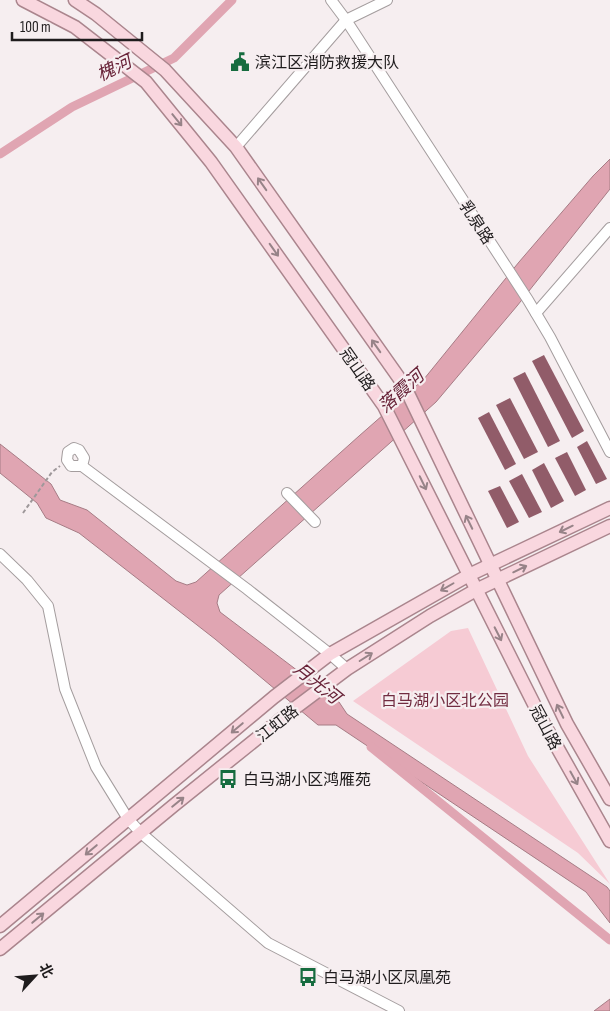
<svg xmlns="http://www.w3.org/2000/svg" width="610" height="1011" viewBox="0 0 610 1011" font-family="'Sofia Sans Condensed','Noto Sans SC',sans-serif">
<rect width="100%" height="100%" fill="#f6eef0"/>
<polygon fill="#f6cbd4" points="468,628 528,756 610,884 578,853 353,701 451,631"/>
<g fill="#e0a5b2" stroke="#a67c85">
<polygon points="610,159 610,189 517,306 436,402 219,595 217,603 220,612 339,702 347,714 607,887 610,891 610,923 586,892 336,725 318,725 215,639 79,533 46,518 37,503 0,473 0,444 51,484 60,500 87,510 176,581 187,585 196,582 359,436 424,379 519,262 593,176"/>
<polygon points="610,999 610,1011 594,1011"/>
</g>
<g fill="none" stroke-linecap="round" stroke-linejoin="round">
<g stroke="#e0a5b2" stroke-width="9">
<polyline points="0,154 72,107 174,58 232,0"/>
<polyline points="371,747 610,940"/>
</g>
</g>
<g fill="#915c69">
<polygon points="544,355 584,431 572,438 532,361"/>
<polygon points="525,372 560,441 548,447 513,378"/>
<polygon points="510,398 538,452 524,459 496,405"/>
<polygon points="489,412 516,464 505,470 478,418"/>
<polygon points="587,441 607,479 596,484 577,447"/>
<polygon points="567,452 586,490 575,496 555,458"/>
<polygon points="544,463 564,501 551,508 532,470"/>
<polygon points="522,474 542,512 529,518 509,481"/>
<polygon points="500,486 519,522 507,528 488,491"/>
</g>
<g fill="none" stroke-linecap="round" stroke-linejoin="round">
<g stroke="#a49d9e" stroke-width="12">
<g id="minor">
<polyline points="331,0 346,20 528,300 550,337 610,452"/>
<polyline points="236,147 346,20 387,0"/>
<polyline points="536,313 610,228"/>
<polyline points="82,466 71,466 67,460 68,452 74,448 79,450 84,458 82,466 247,589 330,654 347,669"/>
<polyline points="287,493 315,522"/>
<polyline points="0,554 27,580 48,606 65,689 96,767 128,819 141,833 268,943 399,1011"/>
</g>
</g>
<g stroke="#aa858d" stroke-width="15">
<g id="major">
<polyline points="23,0 75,27 146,82 211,162 384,406 544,724 610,841"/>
<polyline points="75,0 96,14 165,70 236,147 404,385 567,724 610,799"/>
<polyline points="0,926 274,697 330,654 469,575 610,508"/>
<polyline points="0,949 173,806 291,711 347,669 430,616 476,590 610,526"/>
</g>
</g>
<polyline stroke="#9e989a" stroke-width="2" stroke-dasharray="4 2.5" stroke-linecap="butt" points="23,513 52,472 60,466"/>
<use href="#minor" stroke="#fff" stroke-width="10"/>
<use href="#major" stroke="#f9d7df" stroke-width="12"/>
</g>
<defs><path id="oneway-shaft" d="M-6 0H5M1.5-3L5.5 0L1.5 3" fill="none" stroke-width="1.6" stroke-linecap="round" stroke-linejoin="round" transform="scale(1.25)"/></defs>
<g stroke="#978388">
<use href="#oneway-shaft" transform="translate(177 120) rotate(51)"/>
<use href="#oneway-shaft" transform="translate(262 184) rotate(-125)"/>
<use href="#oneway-shaft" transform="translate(274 250) rotate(55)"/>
<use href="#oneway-shaft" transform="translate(376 346) rotate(-125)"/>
<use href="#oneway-shaft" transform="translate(423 483) rotate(64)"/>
<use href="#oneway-shaft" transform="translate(469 522) rotate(-116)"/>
<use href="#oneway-shaft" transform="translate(566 529) rotate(154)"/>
<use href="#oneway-shaft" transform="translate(520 569) rotate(-26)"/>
<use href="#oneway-shaft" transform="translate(447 587) rotate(150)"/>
<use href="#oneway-shaft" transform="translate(498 634) rotate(63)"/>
<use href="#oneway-shaft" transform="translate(366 657) rotate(-32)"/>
<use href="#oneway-shaft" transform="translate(560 711) rotate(-116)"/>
<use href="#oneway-shaft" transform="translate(237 728) rotate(140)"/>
<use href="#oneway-shaft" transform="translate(574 778) rotate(61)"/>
<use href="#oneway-shaft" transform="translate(178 802) rotate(-39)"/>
<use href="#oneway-shaft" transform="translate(91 850) rotate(140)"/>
<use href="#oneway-shaft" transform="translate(38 918) rotate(-40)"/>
</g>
<defs>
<g id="civic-bare" transform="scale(1.5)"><path d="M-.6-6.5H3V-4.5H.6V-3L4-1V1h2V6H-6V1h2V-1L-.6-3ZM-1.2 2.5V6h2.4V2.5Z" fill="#166c3f" stroke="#f6eef0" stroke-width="2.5" paint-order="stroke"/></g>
<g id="bus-bare" transform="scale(1.5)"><path d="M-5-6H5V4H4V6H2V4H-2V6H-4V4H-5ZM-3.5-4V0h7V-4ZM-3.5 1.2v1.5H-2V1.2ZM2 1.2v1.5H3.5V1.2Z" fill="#166c3f" stroke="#f6eef0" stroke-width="2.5" paint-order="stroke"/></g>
</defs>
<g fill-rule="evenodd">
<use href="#civic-bare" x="240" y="62"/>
<use href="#bus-bare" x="228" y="779"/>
<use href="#bus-bare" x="308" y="977"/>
</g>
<g text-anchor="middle" stroke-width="4.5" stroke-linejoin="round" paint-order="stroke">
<g font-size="16" fill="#1f1c1d" stroke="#f6eef0" text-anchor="start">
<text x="255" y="68">滨江区消防救援大队</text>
<text x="243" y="785">白马湖小区鸿雁苑</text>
<text x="323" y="983">白马湖小区凤凰苑</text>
</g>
<g font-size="16" fill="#1f1c1d" stroke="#f6eef0">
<text transform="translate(477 222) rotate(57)" y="6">乳泉路</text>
<text transform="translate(358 369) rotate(55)" y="6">冠山路</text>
<text transform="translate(277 723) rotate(-38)" y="6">江虹路</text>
<text transform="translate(546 727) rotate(62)" y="6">冠山路</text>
</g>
<g font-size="16" fill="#722c41" stroke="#f6eef0">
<text x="445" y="706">白马湖小区北公园</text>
</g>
<g font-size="18" font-style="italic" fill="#682338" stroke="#f6eef0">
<text transform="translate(114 68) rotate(-26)" y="6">槐河</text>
<text transform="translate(401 391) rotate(-42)" y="6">落霞河</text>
<text transform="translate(317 683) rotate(39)" y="6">月光河</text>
</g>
</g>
<g transform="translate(35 976) rotate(64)" stroke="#f6eef0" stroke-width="4" paint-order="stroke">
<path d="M0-4L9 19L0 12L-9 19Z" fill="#1f1c1d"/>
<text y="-8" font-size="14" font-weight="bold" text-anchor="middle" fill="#1f1c1d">北</text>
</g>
<path d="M12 32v8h130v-8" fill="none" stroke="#1f1c1d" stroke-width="2.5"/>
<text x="20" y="32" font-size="15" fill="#1f1c1d" stroke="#f6eef0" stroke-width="4" paint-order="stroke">100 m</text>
</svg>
